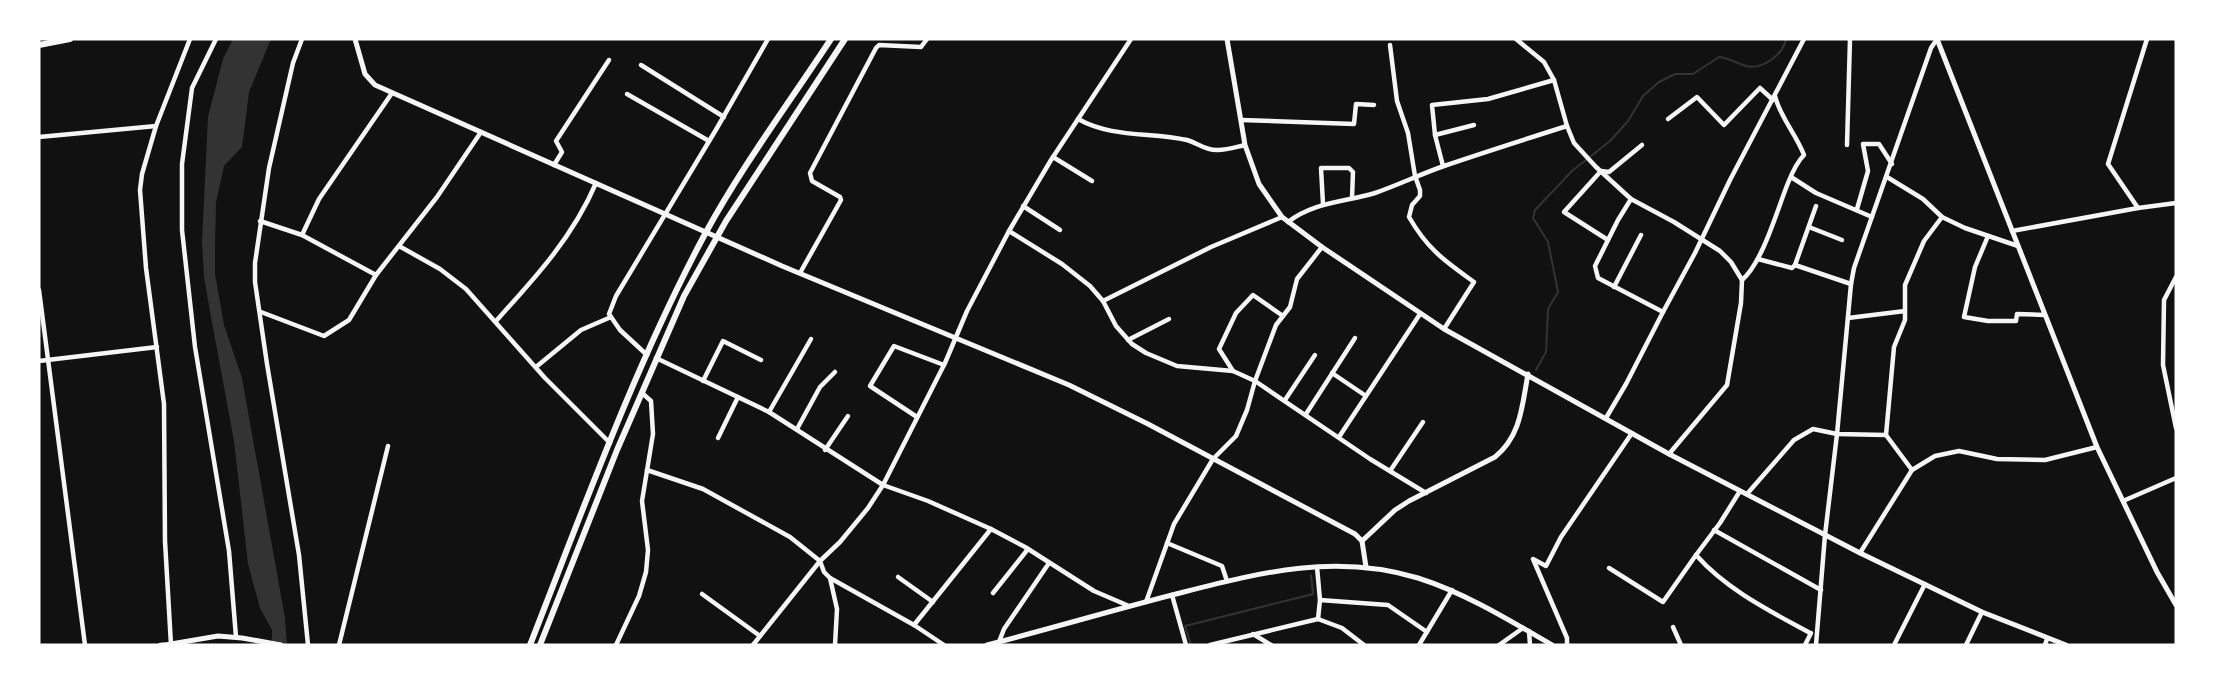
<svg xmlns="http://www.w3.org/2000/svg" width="2215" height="684" viewBox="0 0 2215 684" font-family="Bitter,serif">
<rect width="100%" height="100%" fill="#111"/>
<polygon fill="#333" points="233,39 271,39 249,92 242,147 224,166 216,202 215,247 215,274 224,325 242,378 285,618 287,645 272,645 272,630 260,608 248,564 234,441 211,317 204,277 202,242 208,117 223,59"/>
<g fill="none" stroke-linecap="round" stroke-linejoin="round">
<g stroke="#333" stroke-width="2">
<path d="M 1536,370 L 1546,352 L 1548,309 L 1558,292 L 1548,242 L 1533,218 L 1535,210 L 1572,171 L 1610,141 L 1628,121 L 1643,96 L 1659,82 L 1675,74 L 1693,74 L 1719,57 C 1729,58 1736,63 1746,66 C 1762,70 1783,55 1786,39"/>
<polyline points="1191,645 1185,626 1313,594 1311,575"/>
</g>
<g stroke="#f5f5f5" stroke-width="4.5">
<polyline points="216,39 192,88 182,164 182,230 195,347 229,551 236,637"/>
<polyline points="302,39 293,63 269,168 255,263 255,282 267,364 299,555 308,645"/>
<path d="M 1390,45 L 1397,101 L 1408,133 L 1415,176 L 1420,190 L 1420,196 L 1412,205 L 1409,217 C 1428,250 1445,261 1474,282 L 1444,329"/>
<polyline points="641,65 724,117"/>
<polyline points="627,94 709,141"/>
<path d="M 1078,119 C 1112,138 1150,132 1187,140 C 1198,143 1206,151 1218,150 C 1227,150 1236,147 1245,145"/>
<polyline points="1668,119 1697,97 1724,125 1760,88 1773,100"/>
<polyline points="1241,120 1354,124 1356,104 1374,105"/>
<polyline points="1567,126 1574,143 1596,167 1631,199 1674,222 1720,251 1731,262 1742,280 1741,303 1727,385 1669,454"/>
<polyline points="1435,135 1474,125"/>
<polyline points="39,137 156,126"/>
<polyline points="1847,145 1850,39"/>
<polyline points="1053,157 1092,181"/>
<polyline points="554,165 562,152 556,141 609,60"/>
<polyline points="1443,166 1435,135 1432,105 1488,99 1554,80"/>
<polyline points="1791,177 1816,193 1872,217"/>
<polyline points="1887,177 1923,199 1942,217 1965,228 2018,246"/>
<polyline points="1631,199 1618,220 1595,266 1598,278 1663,312"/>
<polyline points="1323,204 1321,168 1349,168 1353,172 1352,198"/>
<polyline points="1023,206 1060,230"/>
<polyline points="1816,206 1795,265 1851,284"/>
<polyline points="2138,208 2176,203"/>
<polyline points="1857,209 1868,171 1863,144 1879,144 1892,164"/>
<polyline points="260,221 302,235 376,275"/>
<path d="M 1288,222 C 1314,202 1345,202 1375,193 C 1398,185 1421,174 1444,166 C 1485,152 1526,139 1567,126 L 1554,80 L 1544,62 L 1516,39"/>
<polyline points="1809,227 1842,240"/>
<polyline points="1009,231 1062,264 1090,286 1103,301 1116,326 1132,344 1146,353 1177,366 1233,371 1255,381 1370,459 1426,493"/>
<polyline points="2012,231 2138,208 2108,164 2147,39"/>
<polyline points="302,235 319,199 392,93"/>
<polyline points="1988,236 1975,267 1964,317 1988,321 2016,321 2017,314 2045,315"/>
<polyline points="1608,240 1564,212 1601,171 1609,172 1642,145"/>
<polyline points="399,246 440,269 466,289 545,378 610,443"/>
<polyline points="1758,259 1792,268 1795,265"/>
<polyline points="800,273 841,200 840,197 812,181 810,173 876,48 879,45 921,47 927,39"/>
<polyline points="2176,277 2164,300 2163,365 2176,428"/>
<path d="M 1742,280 C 1763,262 1777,210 1788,183 C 1792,173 1797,162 1804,155 C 1796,134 1780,117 1775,96"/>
<polyline points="1614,287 1641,235"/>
<polyline points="39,290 85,645"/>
<polyline points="1103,301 1211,247 1282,217"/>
<polyline points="261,312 324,336 349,320 376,275 437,197 481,132"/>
<polyline points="1848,318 1905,311"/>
<path d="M 496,321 C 535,278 573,237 596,183"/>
<polyline points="1128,340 1169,319"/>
<polyline points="647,355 620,330 609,314 616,296 717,128 768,39"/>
<polyline points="656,358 769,412 883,485 928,501 991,529 1025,547 1094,591 1129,606"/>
<polyline points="39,361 157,347"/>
<polyline points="536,367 581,330 611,317"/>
<polyline points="1233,371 1219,349 1236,313 1253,295 1283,316"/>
<polyline points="1332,373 1366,396"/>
<polyline points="703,381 723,341 761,360"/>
<polyline points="1285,400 1315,355"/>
<polyline points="769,412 811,339"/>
<polyline points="1306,414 1355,338"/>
<polyline points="917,417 870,386 894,346 944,365"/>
<polyline points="1606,418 1626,384 1663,312 1695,253 1730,180 1804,39"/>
<polyline points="797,429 820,387 835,372"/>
<polyline points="1339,437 1420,314"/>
<polyline points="718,438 738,397"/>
<polyline points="825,450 848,416"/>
<polyline points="647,470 703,489 790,537 820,561 824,572 830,578 837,609 835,645"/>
<polyline points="1912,470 1886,435 1894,347 1905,320 1905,285 1924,241 1942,217"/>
<polyline points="1390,471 1423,422"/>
<path d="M 1740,491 L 1720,523 L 1696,555 C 1727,590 1770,611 1810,633"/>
<polyline points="1747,494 1794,440 1813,429 1837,434 1886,435"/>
<polyline points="2123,501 2176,478"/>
<polyline points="1714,530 1821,590"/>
<polyline points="1167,543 1222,566 1227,581"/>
<polyline points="1860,553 1912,470 1935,456 1959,451 1997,459 2045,460 2097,447"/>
<polyline points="1317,567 1320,600 1318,619"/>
<polyline points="1609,568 1663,602 1696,555"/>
<polyline points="898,577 933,602"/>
<polyline points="830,578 914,625 944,645"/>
<polyline points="993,593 1028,549"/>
<polyline points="702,594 760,636"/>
<polyline points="1172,595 1186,645"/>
<polyline points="1320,600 1388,605 1427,632"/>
<polyline points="1146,602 1174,524 1213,459 1236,436 1247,410 1255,381 1276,325 1290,307 1297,279 1322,247"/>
<polyline points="914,625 991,529"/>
<polyline points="1673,627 1681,645"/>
<polyline points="1529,631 1530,645"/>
<polyline points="1253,634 1271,645"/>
<polyline points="999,642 1004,629 1049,563"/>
<polyline points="160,645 171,644"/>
<polyline points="171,645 165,541 164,404 146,268 140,190 142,174 156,126 190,39"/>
<polyline points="339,645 388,446"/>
<polyline points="616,645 639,596 646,572 648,550 642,501 653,434 651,401 642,393"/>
<polyline points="753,645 820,561 840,542 868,508 883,485 945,363 967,311 1009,231 1051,160 1131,39"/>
<polyline points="1210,645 1318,619 1342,628 1364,645"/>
<polyline points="1419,645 1452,590"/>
<polyline points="1499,645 1523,628"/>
<polyline points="1567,645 1567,638 1533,559 1546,566 1561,537 1632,433"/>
<polyline points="1805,645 1811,633"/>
<polyline points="1816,645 1825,535 1837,434 1851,284 1854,268 1931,48 1937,39"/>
<polyline points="1894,645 1925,584"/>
<polyline points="1966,645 1982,612"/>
<polyline points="2045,645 2047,639"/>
</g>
<g stroke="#f5f5f5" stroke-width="5">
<polyline points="355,39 365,74 375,85 782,266 1069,385 1148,424 1355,534 1362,541 1366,567"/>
<polyline points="1227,39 1245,145 1259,184 1282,217 1322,247 1444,329 1669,454 1860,553 1982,612 2066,645"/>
<polyline points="1937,39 2097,447 2157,572 2176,605"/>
<path d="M 1362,541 L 1395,510 L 1409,501 L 1495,457 C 1521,436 1522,406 1528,374"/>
<polyline points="171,644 218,636 242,638 281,645"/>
<path d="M 987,645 C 1049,629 1110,611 1172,595 C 1255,574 1332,552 1418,578 C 1465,593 1509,620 1552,645"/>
</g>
<g stroke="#f5f5f5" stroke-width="6">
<polyline points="39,45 70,39"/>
<path d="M 530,645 C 584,507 635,365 705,234 C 742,166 789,103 831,39"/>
<polyline points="540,645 617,450 684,296 726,221 845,39"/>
</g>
</g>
<rect width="2215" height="684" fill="none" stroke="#ffffff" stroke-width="81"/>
</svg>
